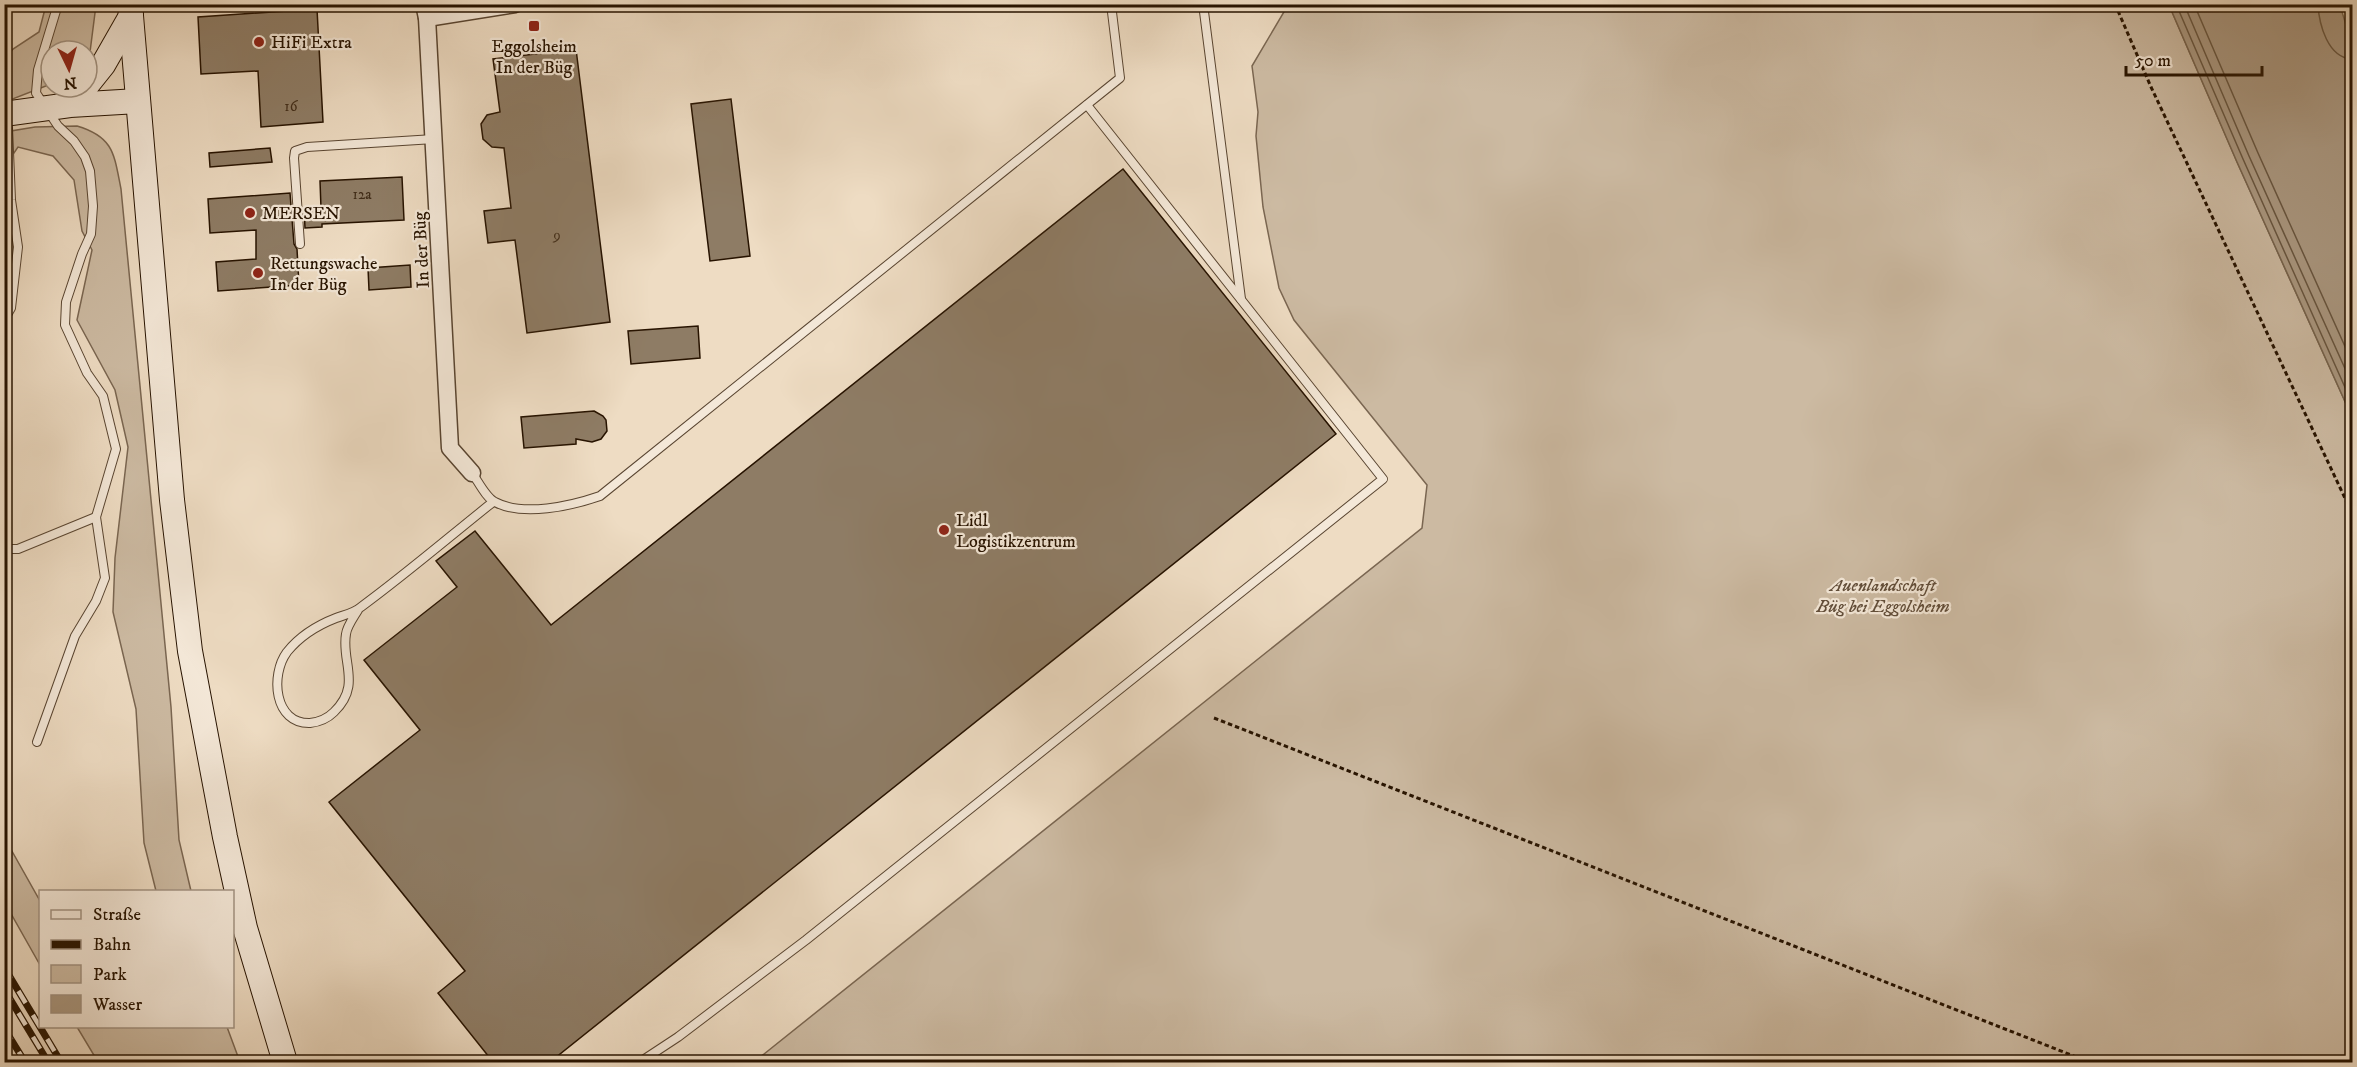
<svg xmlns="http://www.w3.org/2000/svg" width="2357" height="1067" viewBox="0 0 2357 1067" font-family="'IM FELL DW Pica',serif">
<rect width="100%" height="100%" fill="#eedcc3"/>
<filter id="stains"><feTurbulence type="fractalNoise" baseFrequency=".00333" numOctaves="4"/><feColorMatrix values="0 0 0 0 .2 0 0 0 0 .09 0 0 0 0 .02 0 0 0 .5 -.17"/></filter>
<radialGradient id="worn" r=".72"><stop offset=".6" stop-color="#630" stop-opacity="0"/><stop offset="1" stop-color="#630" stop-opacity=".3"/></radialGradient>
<g fill="#ccbaa2" stroke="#7a6651" stroke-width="1.5">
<polygon points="46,5 96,5 90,52 87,55 87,51 51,51 51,84 5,102 5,59 13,49 39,32"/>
<polygon points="1288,5 2169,5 2237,162 2352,417 2352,1062 754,1062 1422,528 1427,485 1294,320 1279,288 1263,207 1256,136 1258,112 1252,66"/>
<path d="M 77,126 C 114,137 114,154 121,189 L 171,707 L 179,840 L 191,891 L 156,891 L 144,843 L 136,709 L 113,612 L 115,558 L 128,447 L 115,390 L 77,320 L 92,250 L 82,231 L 74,180 L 53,156 L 18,147 L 5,166 L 5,132 L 35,127 Z"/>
<polygon points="4,837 40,901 40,965 5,903"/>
<polygon points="77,1027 227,1027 240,1062 98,1062"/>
</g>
<polygon fill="#aa9881" stroke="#76634d" stroke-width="1.5" points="2169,5 2340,5 2352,45 2352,417 2237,162"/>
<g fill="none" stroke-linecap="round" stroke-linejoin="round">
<g stroke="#685640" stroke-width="1.5">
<polyline points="2176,4 2243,159 2352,403"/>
<polyline points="2184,4 2249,156 2352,384"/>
<polyline points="2194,4 2258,153 2352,362"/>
<path d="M 2318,4 C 2319,25 2328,58 2352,59"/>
</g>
</g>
<g fill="#8e7c65" stroke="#271300" stroke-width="1.5">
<polygon points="317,9 323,122 261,127 258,71 201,74 198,17"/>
<polygon points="576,49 610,322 527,333 515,240 488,243 484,211 511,208 504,148 492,147 483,139 481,124 487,115 500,112 493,59"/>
<polygon points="731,99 750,256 710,261 691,104"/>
<polygon points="270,148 272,162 210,167 209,153"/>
<polygon points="1123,169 1336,434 550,1062 493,1062 438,993 465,971 329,802 420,730 364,660 457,587 436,561 475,531 551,625"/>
<polygon points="402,177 404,220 322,224 322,227 305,228 304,208 321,208 320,181"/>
<polygon points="290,193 294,244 297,249 299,285 218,291 216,262 256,259 256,230 210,233 208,199"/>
<polygon points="410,265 411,287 369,290 368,268"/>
<polygon points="698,326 700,358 631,364 628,331"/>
<polygon points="594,411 603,416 606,420 607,431 601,439 592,442 576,439 576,444 524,448 521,417"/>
</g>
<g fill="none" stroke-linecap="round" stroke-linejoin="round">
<g stroke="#594531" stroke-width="10">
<g id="lane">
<polyline points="6,4 7,101"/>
<polyline points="1203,4 1241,299"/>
<polyline points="300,244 294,158 295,151 307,147 434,139"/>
<polyline points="4,320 11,308 18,247 11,200 8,128"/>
<path d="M 472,473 C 478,481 486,498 495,502 C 523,517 571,506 600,496 L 1120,78 L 1111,4"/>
<polyline points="4,549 18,549 96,517"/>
<path d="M 358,610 C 354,617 347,626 346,634 C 341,662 362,685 334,712 C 327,719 319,722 310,723 C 274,724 270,675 287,652 C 299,637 318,625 336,618 C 344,615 354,613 361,607 C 406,574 449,537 493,502"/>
<polyline points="37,742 75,636 96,601 105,578 96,517 116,449 103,396 87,373 65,325 66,302 82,254 91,234 93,206 90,171 85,157 74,141 58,126 36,93 38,70 58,4"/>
<polyline points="640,1062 678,1037 806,940 1383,479 1087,105"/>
</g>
</g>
<g stroke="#594531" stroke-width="19">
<g id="street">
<polyline points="424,4 427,18 450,448 472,473"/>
<polyline points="427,18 515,4"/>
</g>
</g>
<g stroke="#271300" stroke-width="26">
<g id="secondary">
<polyline points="130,4 172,500 190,651 225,837 245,928 285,1062"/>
<polyline points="87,85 103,65 131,16"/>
<polyline points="4,114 70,105 138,101"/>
</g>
</g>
<g stroke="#271300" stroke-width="3" stroke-dasharray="4.5 3" stroke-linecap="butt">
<polyline points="2115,4 2151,87 2352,513"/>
<polyline points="1214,718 2089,1062"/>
</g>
<use href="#lane" stroke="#f4e8d8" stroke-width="8"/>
<use href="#street" stroke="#f4e8d8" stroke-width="16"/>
<use href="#secondary" stroke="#f4e8d8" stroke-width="24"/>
<g stroke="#271300" stroke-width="7">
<g id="rail">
<polyline points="4,967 61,1062"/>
<polyline points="4,989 48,1062"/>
<polyline points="4,1028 25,1062"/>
<polyline points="4,1058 8,1062"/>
</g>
</g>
<use href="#rail" stroke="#f4e8d8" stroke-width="4.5" stroke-dasharray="14" stroke-linecap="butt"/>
</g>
<g fill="#8f2418" stroke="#f4e8d8" stroke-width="2">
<rect x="528" y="20" width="12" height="12" rx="3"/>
<circle cx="259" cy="42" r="6"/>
<circle cx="250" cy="213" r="6"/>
<circle cx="258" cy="273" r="6"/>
<circle cx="944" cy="530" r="6"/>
</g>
<g text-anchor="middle" stroke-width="4.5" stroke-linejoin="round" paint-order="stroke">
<g font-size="15" fill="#412d19">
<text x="291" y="111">16</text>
<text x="362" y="199">12a</text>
<text x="557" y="240">9</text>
</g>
<g font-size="18" fill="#271300" stroke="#f4e8d8" text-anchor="start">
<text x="271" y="48">HiFi Extra</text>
<text x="534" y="52" text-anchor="middle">Eggolsheim<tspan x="534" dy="21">In der Büg</tspan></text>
<text x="262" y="219">MERSEN</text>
<text x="270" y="269">Rettungswache<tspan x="270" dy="21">In der Büg</tspan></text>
<text x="956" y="526">Lidl<tspan x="956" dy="21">Logistikzentrum</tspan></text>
</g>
<g font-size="18" fill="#271300" stroke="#f4e8d8">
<text transform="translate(421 250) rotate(-93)" y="6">In der Büg</text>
</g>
<g font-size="18" font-style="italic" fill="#614d39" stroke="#f4e8d8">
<text x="1883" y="591">Auenlandschaft<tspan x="1883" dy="21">Büg bei Eggolsheim</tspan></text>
</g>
</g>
<rect width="2357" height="1067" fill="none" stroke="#eedcc3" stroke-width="24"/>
<rect x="6" y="6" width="2345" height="1055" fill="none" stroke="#271300" stroke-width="3"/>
<rect x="12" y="12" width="2333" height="1043" fill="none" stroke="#271300" stroke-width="1.5"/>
<rect x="39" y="890" width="195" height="138" fill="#f4e8d8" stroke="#a29382" stroke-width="1.5"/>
<rect x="51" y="910" width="30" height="9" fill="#f4e8d8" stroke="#a29382" stroke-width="1.5"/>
<text x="93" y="920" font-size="18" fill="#271300">Straße</text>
<rect x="51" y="940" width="30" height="9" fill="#271300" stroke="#a29382" stroke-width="1.5"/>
<text x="93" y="950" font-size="18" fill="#271300">Bahn</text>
<rect x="51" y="965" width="30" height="18" fill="#ccbaa2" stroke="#a29382" stroke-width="1.5"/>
<text x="93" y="980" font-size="18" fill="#271300">Park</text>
<rect x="51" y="995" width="30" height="18" fill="#aa9881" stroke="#a29382" stroke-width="1.5"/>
<text x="93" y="1010" font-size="18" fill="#271300">Wasser</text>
<g transform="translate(69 69) rotate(175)"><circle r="28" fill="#f4e8d8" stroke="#a29382" stroke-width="1.5"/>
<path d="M0-4.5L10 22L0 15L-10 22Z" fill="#8f2418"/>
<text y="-9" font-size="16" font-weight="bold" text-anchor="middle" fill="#271300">N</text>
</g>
<path d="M2126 66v9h136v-9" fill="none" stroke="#271300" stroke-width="3"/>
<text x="2135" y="66" font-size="18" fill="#271300" stroke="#f4e8d8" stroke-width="4.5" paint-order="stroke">50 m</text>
<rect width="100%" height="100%" filter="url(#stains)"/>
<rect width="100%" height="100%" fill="url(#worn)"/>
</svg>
